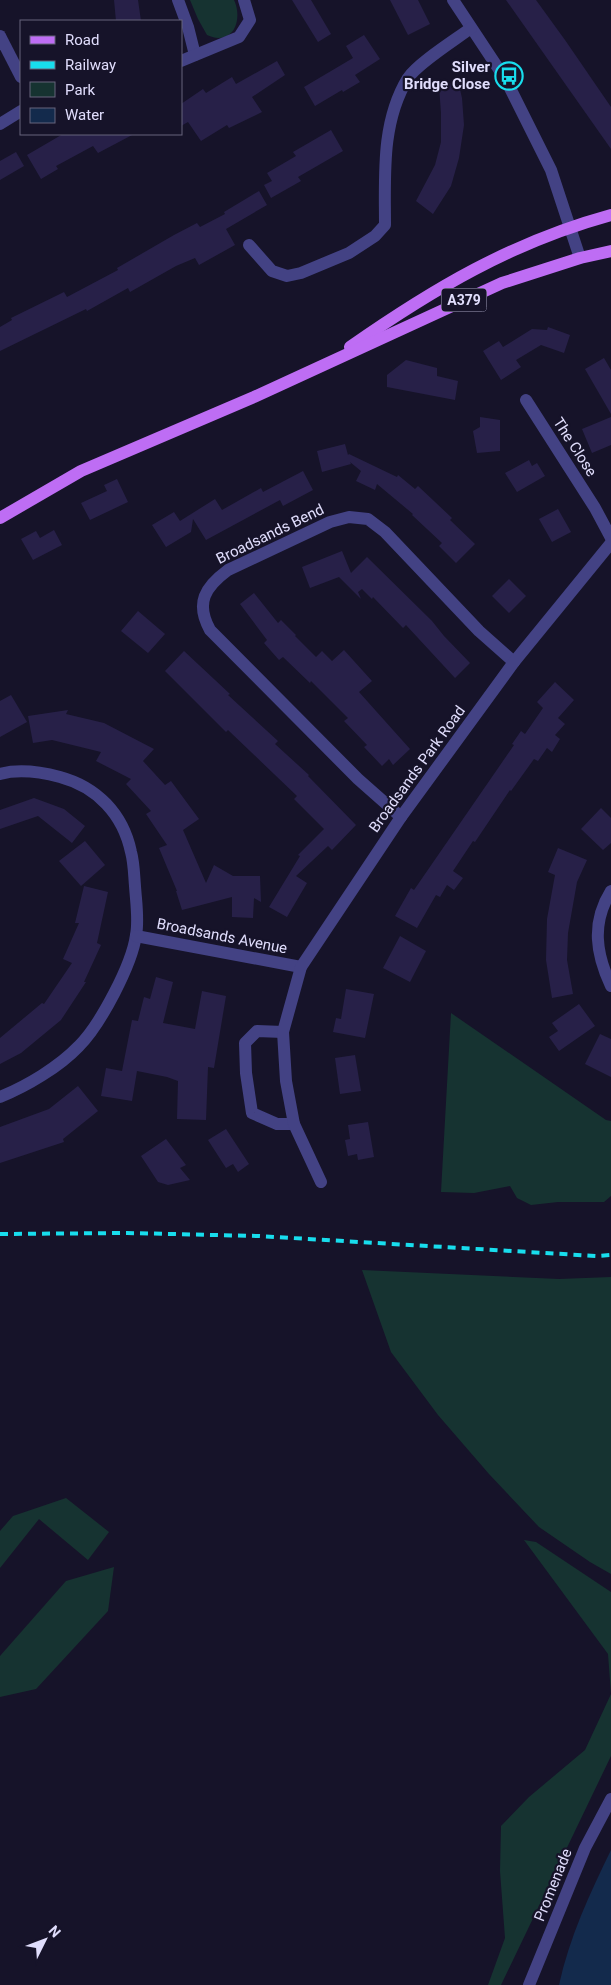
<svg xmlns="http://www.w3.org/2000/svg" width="611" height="1985" viewBox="0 0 611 1985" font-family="Roboto,sans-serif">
<rect width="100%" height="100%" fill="#161329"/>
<g fill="#163331">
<path d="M 190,0 L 234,0 C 241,14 238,38 218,38 C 215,38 210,36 207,35 L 198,19 Z"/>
<polygon points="451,1013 606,1120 611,1121 611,1196 604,1202 558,1202 531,1205 517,1198 510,1186 474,1193 441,1192"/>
<polygon points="362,1270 559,1279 611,1277 611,1574 590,1562 539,1527 489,1474 438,1415 391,1352"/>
<polygon points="66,1498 109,1532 88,1560 39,1519 0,1568 0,1531 13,1516"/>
<polygon points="524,1540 536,1542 611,1592 611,1756 501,1985 488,1985 505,1938 500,1871 501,1826 529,1797 585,1750 611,1694 608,1654"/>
<polygon points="114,1567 108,1611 36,1689 0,1697 0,1656 66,1581"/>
</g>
<path fill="#132a4c" d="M 611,1850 L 611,1985 L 559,1985 C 569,1938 590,1893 611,1850 Z"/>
<g fill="#272048">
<polygon points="114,0 138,0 141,21 116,21"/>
<polygon points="292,0 311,0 331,34 318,42"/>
<polygon points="390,0 418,0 430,24 408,35"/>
<polygon points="506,0 536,0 565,40 611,107 611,149"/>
<polygon points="364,35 380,59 355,75 360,82 343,92 342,90 315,106 304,87 353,58 346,46"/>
<polygon points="277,61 285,75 252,97 262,112 229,128 227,125 201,141 188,122 181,126 181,104 203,89 206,93 232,77 236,84"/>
<polygon points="458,81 462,98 464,125 459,158 451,186 433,214 416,201 435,165 441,142 441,113 439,86"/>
<polygon points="331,130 343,151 298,177 301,181 271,198 264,185 272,181 267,173 296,156 293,152"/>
<polygon points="63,134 134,134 98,153 93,146 56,166 58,169 41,179 27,155"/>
<polygon points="16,152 24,166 0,180 0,161"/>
<polygon points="259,191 267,205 226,229 235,245 199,265 195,258 176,266 130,292 128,288 87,311 86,309 0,351 0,327 12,320 11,318 64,292 67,297 118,270 117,268 174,235 197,223 200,227 225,214 224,212"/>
<polygon points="548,327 570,335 564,353 541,345 516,360 521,367 501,380 483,351 499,341 503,347 532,329 547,330"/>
<polygon points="604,358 611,370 611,414 585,369"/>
<polygon points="406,360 437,368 437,376 458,381 455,400 387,387 387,375"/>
<polygon points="480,417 500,420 500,451 477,453 473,431 480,427"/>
<polygon points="611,417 611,445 592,453 582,429"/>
<polygon points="345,444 348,455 349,454 397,477 398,475 415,489 418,486 452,518 450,520 475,544 456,563 439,546 442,543 412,515 413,514 377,484 375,490 356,481 361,471 350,462 351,464 322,472 317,451"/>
<polygon points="529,460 532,466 537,463 545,476 517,492 505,473"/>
<polygon points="303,471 313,490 283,506 280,500 206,540 193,519 191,532 166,547 152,525 174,512 180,521 215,499 222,510 261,488 263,492"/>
<polygon points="117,479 128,502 90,520 81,503 107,491 104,485"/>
<polygon points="558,509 571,532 552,542 539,519"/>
<polygon points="54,530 62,545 33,560 21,539 36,531 40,538"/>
<polygon points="342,551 351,573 367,557 432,621 444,636 470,663 455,678 406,625 403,628 373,597 372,599 362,589 358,592 361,599 339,577 310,588 302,567"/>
<polygon points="509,579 526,596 509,613 492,596"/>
<polygon points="254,593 278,623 281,620 296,635 295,636 316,657 322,651 332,661 344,650 372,681 359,692 410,749 393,765 389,759 382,766 364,747 367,745 344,721 348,718 311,681 310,683 283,657 279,660 264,643 267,640 240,604"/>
<polygon points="138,611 165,634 148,653 121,631"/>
<polygon points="184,651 230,694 228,695 278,741 275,744 309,775 308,776 356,825 332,850 328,846 296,876 307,883 287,917 269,907 300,856 298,855 324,829 294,799 297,796 228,730 226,732 165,671"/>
<polygon points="555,682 574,700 558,718 565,724 555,735 560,739 552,752 547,748 538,761 534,759 511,791 510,790 475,842 473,841 453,871 463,878 454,890 447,885 440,897 436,895 417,928 395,916 411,888 414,890 514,745 512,744 521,731 525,734 543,708 537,702"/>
<polygon points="11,695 27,722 0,737 0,701"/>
<polygon points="68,710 66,714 104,723 154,749 143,761 165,785 171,781 199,819 183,830 206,883 214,865 233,876 260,876 261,902 254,898 253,918 232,917 232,897 182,910 176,891 177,891 159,848 167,845 146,814 151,811 126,784 131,779 96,761 101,752 52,740 33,743 28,716"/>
<polygon points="34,798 64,809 85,826 72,843 38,816 0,829 0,810"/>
<polygon points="601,808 611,818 611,843 603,850 581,829"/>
<polygon points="85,841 105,865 81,886 59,861"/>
<polygon points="558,848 587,860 577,882 568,933 567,960 573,994 552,998 546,960 547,919 555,875 548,872"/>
<polygon points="84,886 108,892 97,943 101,945 84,982 86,982 61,1020 21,1053 0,1064 0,1038 42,1003 44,1004 72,963 63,959 79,923 75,923"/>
<polygon points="400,936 426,951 410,982 383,968"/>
<polygon points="156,977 173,982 163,1023 195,1029 202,991 226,996 214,1068 208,1067 206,1120 177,1119 178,1081 167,1077 137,1071 132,1101 101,1096 106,1068 122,1071 132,1020 138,1021 144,997 150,999"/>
<polygon points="346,989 374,994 365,1038 333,1032 336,1018 341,1019"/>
<polygon points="579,1004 595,1026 559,1051 549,1037 558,1031 552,1023"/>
<polygon points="600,1034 611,1039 611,1077 585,1064"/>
<polygon points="355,1055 361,1091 340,1094 335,1058"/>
<polygon points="78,1086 98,1111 63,1139 64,1142 0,1163 0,1127 49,1109"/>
<polygon points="368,1122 374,1157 358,1160 357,1154 348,1156 345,1140 350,1139 348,1125"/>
<polygon points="226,1129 249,1164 238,1172 233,1164 226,1168 208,1140"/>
<polygon points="166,1139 186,1165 180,1168 190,1180 168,1185 158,1182 141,1156"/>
</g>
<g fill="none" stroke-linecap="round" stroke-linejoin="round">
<g stroke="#434284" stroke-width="12">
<polyline points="178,0 188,27 195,55"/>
<polyline points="453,0 506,80 551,170 580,258"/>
<polyline points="0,36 21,77"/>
<polyline points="181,61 239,37 250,20 244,0"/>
<polyline points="0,124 21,111"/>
<path d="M 249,245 L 272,271 L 287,276 L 301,273 L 349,253 L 375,236 L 385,225 C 385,176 381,122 408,78 C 418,63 455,40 471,28"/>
<polyline points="526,400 595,508 611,538"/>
<path d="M 0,774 C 18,769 41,772 60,777 C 97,787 123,814 131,852 C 134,863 134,875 135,886 C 136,902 139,920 136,935 C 132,965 100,1025 79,1046 C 59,1067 27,1086 0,1097"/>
<path d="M 401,817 L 358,779 L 210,630 C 195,603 205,587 228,570 L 330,522 L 349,517 L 368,519 L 385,532 L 479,631 L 514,662"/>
<path d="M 611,891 C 591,923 596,954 611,986"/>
<polyline points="136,936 301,967"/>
<polyline points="283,1032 257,1031 245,1043 246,1073 252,1113 277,1124 294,1124"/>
<polyline points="321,1182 294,1124 286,1081 283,1032 301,967 401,817 514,662 611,543"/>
<polyline points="529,1985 585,1848 611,1799"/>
</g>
<g stroke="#be6df4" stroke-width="12">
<path d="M 350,347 C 433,289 512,242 611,215"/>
<polyline points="0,518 81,471 254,397 502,283 580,258 611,251"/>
</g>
<polyline stroke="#18dded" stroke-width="4" stroke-dasharray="8 6" stroke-linecap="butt" points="0,1234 127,1233 258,1236 596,1256 611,1255"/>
</g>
<defs>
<g id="bus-ring" transform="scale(1.4375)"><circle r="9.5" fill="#161329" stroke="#18dded" stroke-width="1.5"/><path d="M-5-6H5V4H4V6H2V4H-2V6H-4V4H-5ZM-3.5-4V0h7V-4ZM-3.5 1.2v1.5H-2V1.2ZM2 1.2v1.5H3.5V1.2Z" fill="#18dded"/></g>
</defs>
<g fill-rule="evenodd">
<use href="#bus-ring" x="509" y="76"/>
</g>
<g text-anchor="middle" stroke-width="4.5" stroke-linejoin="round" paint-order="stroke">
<rect fill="#161329" stroke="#a3a0bd" stroke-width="1" x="441.5" y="288.5" width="45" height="23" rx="4"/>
<g font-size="14" font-weight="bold" fill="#e0ddfc">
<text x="464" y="305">A379</text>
</g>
<g font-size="15" font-weight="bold" fill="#e0ddfc" stroke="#161329" text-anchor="end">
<text x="490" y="72">Silver<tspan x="490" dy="17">Bridge Close</tspan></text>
</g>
<g font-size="15" fill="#e0ddfc" stroke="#161329">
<text transform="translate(575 447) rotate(57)" y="5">The Close</text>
<text transform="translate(270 534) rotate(-26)" y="5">Broadsands Bend</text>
<text transform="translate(417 769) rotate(-54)" y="5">Broadsands Park Road</text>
<text transform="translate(222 936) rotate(11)" y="5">Broadsands Avenue</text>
<text transform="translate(553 1885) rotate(-68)" y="5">Promenade</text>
</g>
</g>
<rect x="20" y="20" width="162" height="115" fill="#161329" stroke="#67647d"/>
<rect x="30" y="36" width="25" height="8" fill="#be6df4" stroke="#67647d"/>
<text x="65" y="45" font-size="15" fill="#e0ddfc">Road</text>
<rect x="30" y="61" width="25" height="8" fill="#18dded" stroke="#67647d"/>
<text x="65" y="70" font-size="15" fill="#e0ddfc">Railway</text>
<rect x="30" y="82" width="25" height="15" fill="#163331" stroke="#67647d"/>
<text x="65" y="95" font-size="15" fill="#e0ddfc">Park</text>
<rect x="30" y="108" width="25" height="15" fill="#132a4c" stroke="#67647d"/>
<text x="65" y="120" font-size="15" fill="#e0ddfc">Water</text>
<g transform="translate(45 1940) rotate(48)" stroke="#161329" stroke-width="4" paint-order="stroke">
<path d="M0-4L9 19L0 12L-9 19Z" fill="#e0ddfc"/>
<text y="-8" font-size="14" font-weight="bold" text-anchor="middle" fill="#e0ddfc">N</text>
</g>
</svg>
